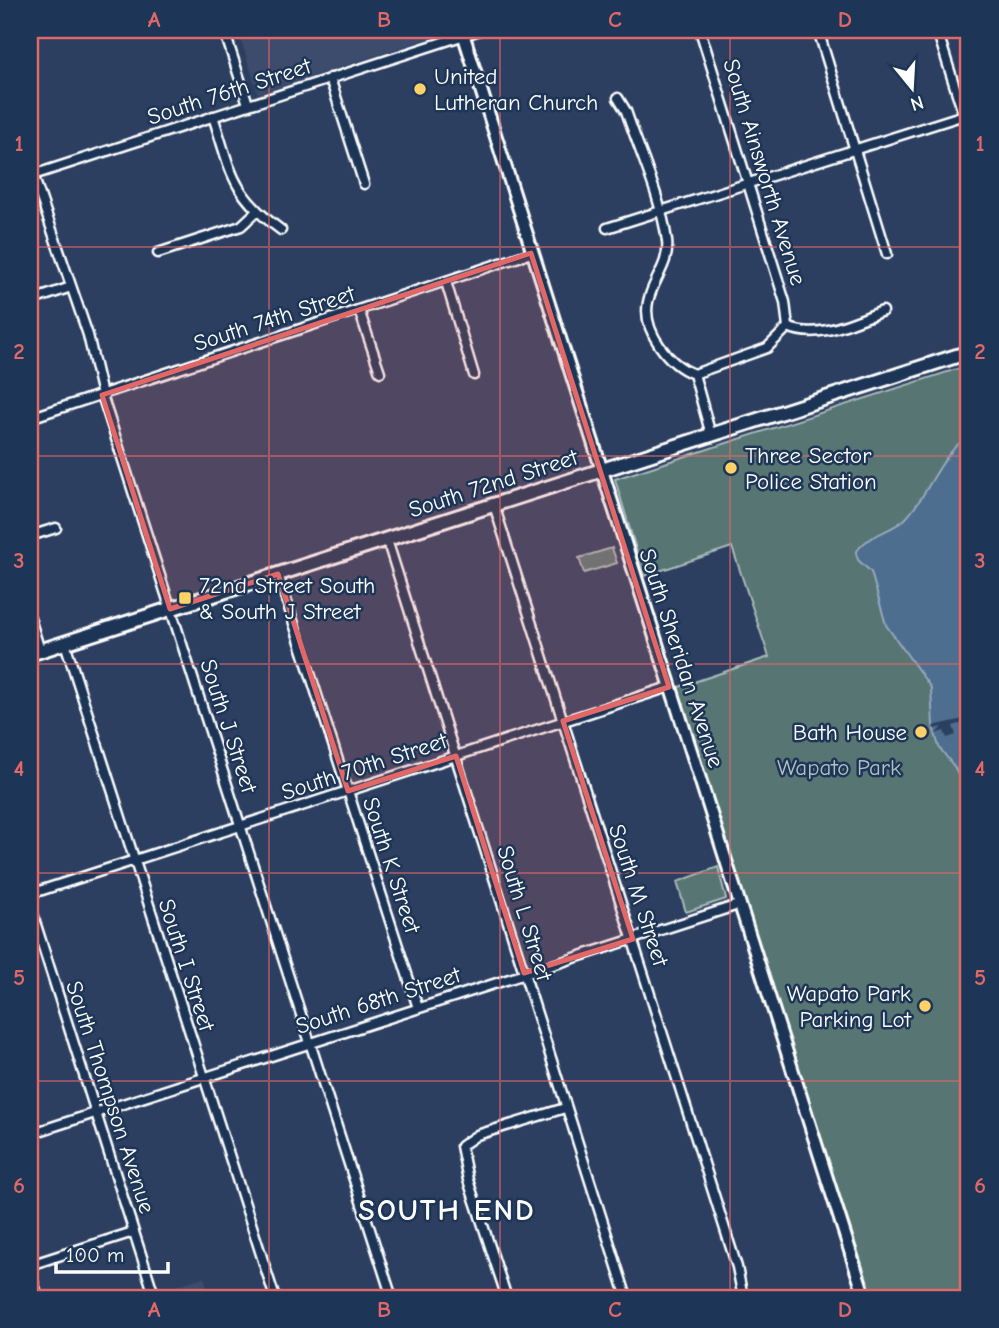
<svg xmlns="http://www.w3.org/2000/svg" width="999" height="1328" viewBox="0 0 999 1328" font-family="'Comic Neue',sans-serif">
<rect width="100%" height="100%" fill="#2c3f61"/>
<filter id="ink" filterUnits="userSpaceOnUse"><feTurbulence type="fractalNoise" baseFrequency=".0143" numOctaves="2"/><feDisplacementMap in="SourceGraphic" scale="14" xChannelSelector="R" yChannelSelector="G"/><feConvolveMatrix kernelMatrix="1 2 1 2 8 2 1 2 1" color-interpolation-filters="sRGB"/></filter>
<g filter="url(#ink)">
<g fill="#3e4b6d">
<polygon points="238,30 452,30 452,31 258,94"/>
<polygon points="204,1277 211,1298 165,1298 162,1290"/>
</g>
<g fill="#567473" stroke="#aabab9" stroke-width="2">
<polygon points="969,365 969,1298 873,1298 676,688 769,657 732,547 644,576 615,479"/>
<polygon points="612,548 617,563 584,573 579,558"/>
<polygon points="718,867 726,899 686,912 677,882"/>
</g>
<path fill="#4e6e8f" stroke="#95a8bc" stroke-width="2" d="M 969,436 L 969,819 L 968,795 L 955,768 L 939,747 L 933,726 L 931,688 L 886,625 L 871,572 L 858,560 L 856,553 C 864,536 891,532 905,519 C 929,495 940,453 969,436 Z"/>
<polygon fill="#2c3f61" points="968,706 969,721 953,726 956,735 947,738 944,731 935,734 943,727 934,729 933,726 968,718 965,707"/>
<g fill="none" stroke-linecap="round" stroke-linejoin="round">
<g stroke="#fff" stroke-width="13">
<g id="street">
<polyline points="224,30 248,104"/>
<polyline points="700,30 785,302 788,327"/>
<polyline points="818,30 887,254"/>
<polyline points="937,30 969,132"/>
<polyline points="330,78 364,184"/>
<path d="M 618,98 L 626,111 C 640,153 661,197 667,241 C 670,264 652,281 648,302 C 642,331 669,365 694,374"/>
<path d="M 213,116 C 231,171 231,194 281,230"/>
<polyline points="30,166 88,335 102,395 392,1298"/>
<polyline points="30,176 480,30"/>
<polyline points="607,228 964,115"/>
<polyline points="158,253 241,226 256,212"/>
<polyline points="446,282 474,375"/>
<polyline points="30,301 71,287"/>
<polyline points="359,310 380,372"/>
<path d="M 788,327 C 818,341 854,321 883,311"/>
<polyline points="694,374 767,348 788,327"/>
<polyline points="694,374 711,435"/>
<polyline points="30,418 531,253"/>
<polyline points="494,505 737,1267 743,1298"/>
<polyline points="30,536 56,528"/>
<polyline points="387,540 627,1298"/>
<polyline points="278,574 418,1008"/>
<polyline points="30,618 40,651"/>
<polyline points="65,643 275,1298"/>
<polyline points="30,894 669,687"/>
<polyline points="30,906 155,1298"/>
<polyline points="30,1134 738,905"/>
<polyline points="30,1265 133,1232"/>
<polyline points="507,1298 468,1180 461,1146 477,1135 565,1108"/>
</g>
</g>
<g stroke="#fff" stroke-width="16">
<g id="secondary">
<polyline points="462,30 865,1298"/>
<polyline points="30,1278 37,1298"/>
</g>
</g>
<g stroke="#fff" stroke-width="18">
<polyline id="primary" points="30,654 969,352"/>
</g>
<use href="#street" stroke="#1d3557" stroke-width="8"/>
<use href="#secondary" stroke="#1d3557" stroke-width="10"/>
<use href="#primary" stroke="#1d3557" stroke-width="12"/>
</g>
</g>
<path fill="#e26868" fill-opacity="0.2" stroke="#e26868" stroke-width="5" stroke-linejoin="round" d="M 531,253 L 669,687 L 563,721 L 633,939 L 524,973 L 456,756 L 348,791 L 278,574 L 170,609 L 102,395 Z"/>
<path fill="none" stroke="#e26868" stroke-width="2" stroke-opacity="0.55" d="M 269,30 L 269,1298M 500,30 L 500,1298M 730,30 L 730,1298M 30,247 L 969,247M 30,456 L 969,456M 30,664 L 969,664M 30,873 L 969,873M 30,1081 L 969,1081"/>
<g fill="#ffd166" stroke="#1d3557" stroke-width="2.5">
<circle cx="420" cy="89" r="7"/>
<circle cx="731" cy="468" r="7"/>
<rect x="178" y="591" width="14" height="14" rx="3.5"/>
<circle cx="921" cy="732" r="7"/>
<circle cx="925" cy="1006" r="7"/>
</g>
<g text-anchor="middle" stroke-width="5" stroke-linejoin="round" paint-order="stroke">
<g font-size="23" fill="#fff" stroke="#1d3557" text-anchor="start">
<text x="434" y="84">United<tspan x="434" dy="26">Lutheran Church</tspan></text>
<text x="745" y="463">Three Sector<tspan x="745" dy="26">Police Station</tspan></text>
<text x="199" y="593">72nd Street South<tspan x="199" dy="26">&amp; South J Street</tspan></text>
<text x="907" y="740" text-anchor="end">Bath House</text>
<text x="911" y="1001" text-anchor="end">Wapato Park<tspan x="911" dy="26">Parking Lot</tspan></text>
</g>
<g font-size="23" fill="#fff" stroke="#1d3557">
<text transform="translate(229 91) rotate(-18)" y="8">South 76th Street</text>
<text transform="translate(765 172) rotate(73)" y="8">South Ainsworth Avenue</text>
<text transform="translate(274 318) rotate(-18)" y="8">South 74th Street</text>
<text transform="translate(493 483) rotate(-18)" y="8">South 72nd Street</text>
<text transform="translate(682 658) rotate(72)" y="8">South Sheridan Avenue</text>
<text transform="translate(229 726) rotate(72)" y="8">South J Street</text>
<text transform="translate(364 766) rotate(-18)" y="8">South 70th Street</text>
<text transform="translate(392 865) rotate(72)" y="8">South K Street</text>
<text transform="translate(639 895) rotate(72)" y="8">South M Street</text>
<text transform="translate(525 913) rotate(73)" y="8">South L Street</text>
<text transform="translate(187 965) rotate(72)" y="8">South I Street</text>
<text transform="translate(378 1000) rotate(-18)" y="8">South 68th Street</text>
<text transform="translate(111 1097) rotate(72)" y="8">South Thompson Avenue</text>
</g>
<g font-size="23" fill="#b3c0c0" stroke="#1d3557">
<text x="839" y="775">Wapato Park</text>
</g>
<g font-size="30" font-weight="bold" letter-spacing="2" fill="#fff" stroke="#1d3557">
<text x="447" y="1220">SOUTH END</text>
</g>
</g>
<rect width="999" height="1328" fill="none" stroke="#1d3557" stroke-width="77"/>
<g transform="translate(912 88) rotate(162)" stroke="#1d3557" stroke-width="5" paint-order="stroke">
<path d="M0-5L12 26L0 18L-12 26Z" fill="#ffffff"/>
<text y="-10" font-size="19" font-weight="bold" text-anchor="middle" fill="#ffffff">N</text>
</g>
<path d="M56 1262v10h112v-10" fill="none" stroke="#ffffff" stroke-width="3.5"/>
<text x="66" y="1262" font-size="21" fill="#ffffff" stroke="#1d3557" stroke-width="5" paint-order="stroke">100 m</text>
<rect x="38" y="38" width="922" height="1252" fill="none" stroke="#e26868" stroke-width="2.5"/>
<g font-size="23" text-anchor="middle" font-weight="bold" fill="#e26868">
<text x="154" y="27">A</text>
<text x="384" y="27">B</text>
<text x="615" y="27">C</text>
<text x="845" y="27">D</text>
<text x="19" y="151">1</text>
<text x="980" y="151">1</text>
<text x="19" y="359">2</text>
<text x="980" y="359">2</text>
<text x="19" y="568">3</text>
<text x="980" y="568">3</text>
<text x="19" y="776">4</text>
<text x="980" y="776">4</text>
<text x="19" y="985">5</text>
<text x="980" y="985">5</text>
<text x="19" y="1193">6</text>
<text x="980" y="1193">6</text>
<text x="154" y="1317">A</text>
<text x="384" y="1317">B</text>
<text x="615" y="1317">C</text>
<text x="845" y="1317">D</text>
</g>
</svg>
